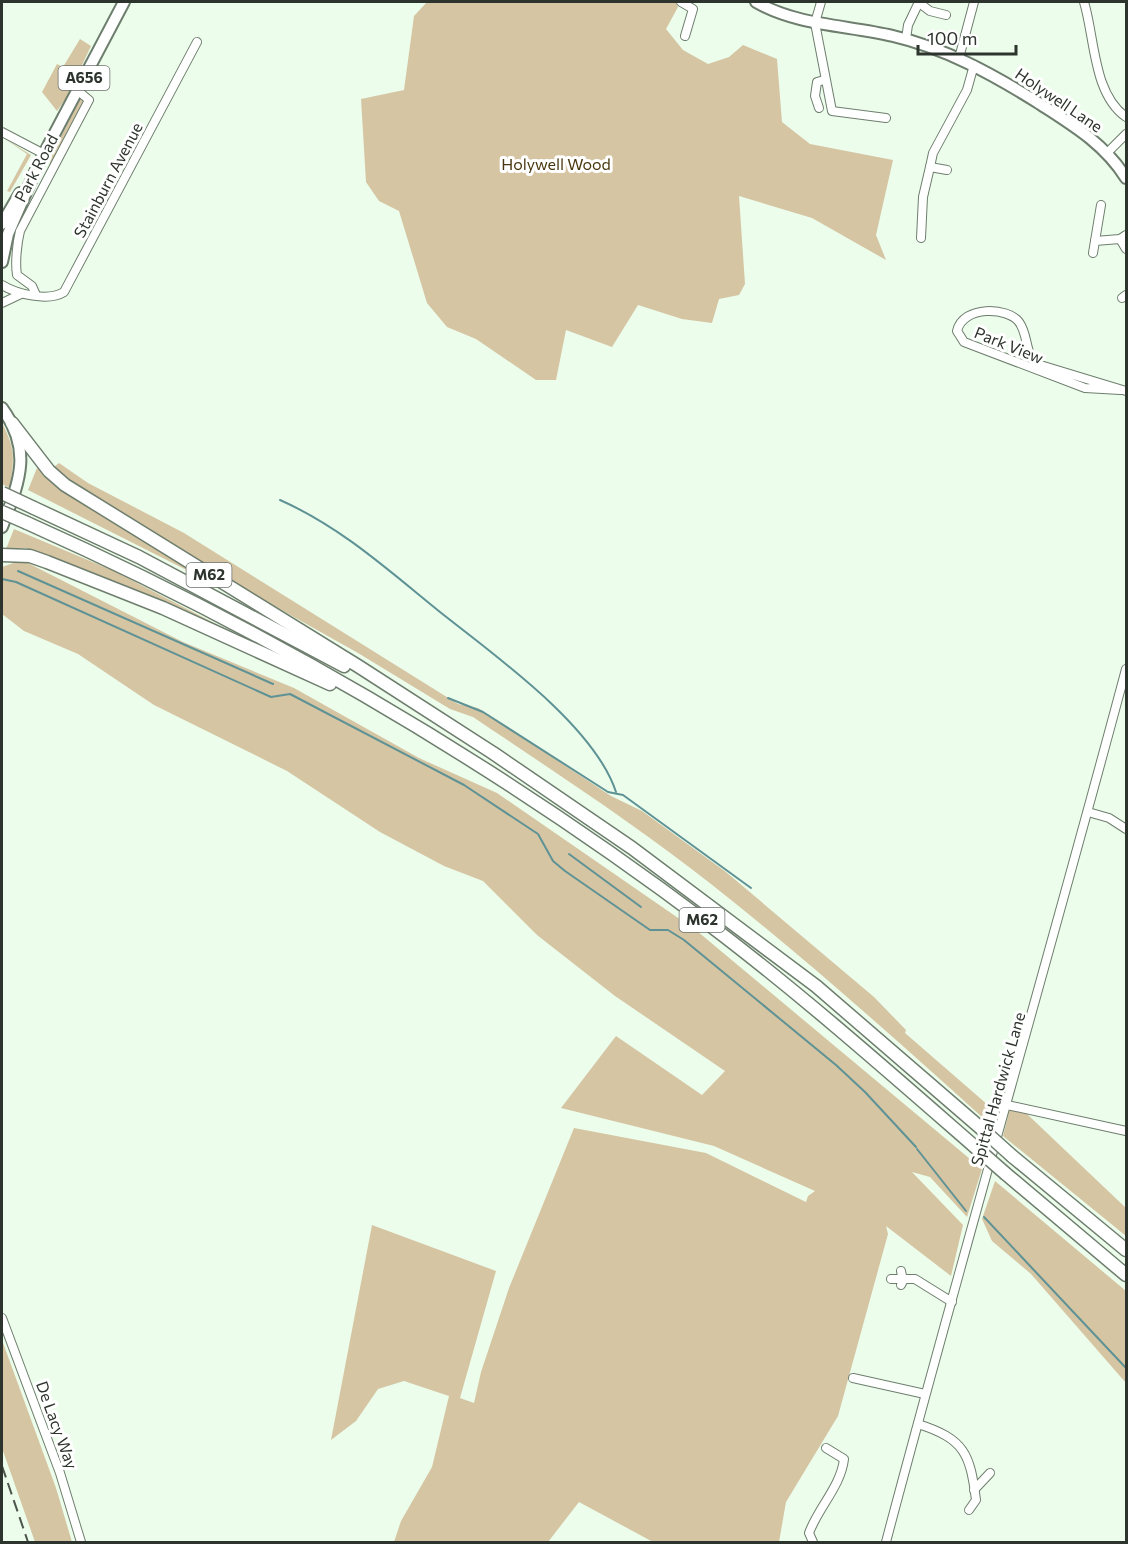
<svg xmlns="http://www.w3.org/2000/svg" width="1128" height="1544" viewBox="0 0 1128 1544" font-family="Commissioner,sans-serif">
<rect width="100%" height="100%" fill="#ecfdeb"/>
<g fill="#d5c5a3">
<polygon points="427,2 676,2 678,7 666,29 683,50 708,64 729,57 743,45 777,59 782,122 810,144 893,160 876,235 886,260 812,218 739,196 745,284 739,295 719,299 712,323 682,319 638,305 612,347 566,330 556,380 536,380 476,339 447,327 427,303 399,211 379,201 366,182 361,99 404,90 414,16"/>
<polygon points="80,39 91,46 67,97 57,111 42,92 57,64 63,67"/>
<polygon points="81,97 84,100 48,170 52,154"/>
<polygon points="2,137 31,155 10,192 7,191 27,154"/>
<path d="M 2,423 C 16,450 14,459 10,488 L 2,484 Z"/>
<path d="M 59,463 L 88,483 L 184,533 L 458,704 L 478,708 L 611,796 L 642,811 L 726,872 L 874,997 L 906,1030 L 905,1033 L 996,1112 L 993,1127 C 901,1044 809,961 711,884 C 635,824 553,771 473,717 L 450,709 L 358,653 L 260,598 L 82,489 L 54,467 Z"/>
<polygon points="37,468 82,503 232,593 28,490"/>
<polygon points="14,529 114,571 268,651 130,588 26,548 6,549"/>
<polygon points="22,560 183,642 294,688 419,758 497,793 697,931 982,1169 967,1217 930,1177 912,1172 963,1225 951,1276 886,1226 888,1234 838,1416 786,1502 779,1542 653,1542 579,1502 548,1542 394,1542 401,1521 432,1467 449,1396 404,1381 378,1389 356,1421 331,1440 372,1225 496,1271 460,1398 474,1403 481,1372 509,1288 574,1128 706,1153 806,1202 808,1196 815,1191 714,1146 561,1108 616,1036 702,1095 725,1071 615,996 537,935 483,881 444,866 380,832 287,771 154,705 78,654 24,631 2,614 2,567"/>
<polygon points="1010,1108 1027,1114 1126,1208 1126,1236 1003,1136"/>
<polygon points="995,1181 1126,1291 1126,1383 1031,1274 992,1241 982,1219"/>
<polygon points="2,1340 56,1488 72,1542 35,1542 2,1448"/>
</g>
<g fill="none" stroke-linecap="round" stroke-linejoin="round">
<g stroke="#5e9295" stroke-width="2">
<path d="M 280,500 C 341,527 388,570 440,612 C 494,655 594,725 616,792"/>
<polyline points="18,571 273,684"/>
<polyline points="2,579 16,582 271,697 290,694 464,785 538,834 553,861 565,871 650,930 668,930 684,940 836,1065 865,1092 916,1147"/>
<polyline points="448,698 483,712 608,792 623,795 751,888"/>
<polyline points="569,854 641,907"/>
<polyline points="917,1149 966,1211"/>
<polyline points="984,1217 1126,1368"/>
</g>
<g stroke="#6e7e6e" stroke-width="10">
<g id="minor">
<polyline points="681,2 693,9 685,36"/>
<polyline points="821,2 815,23 832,111 886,118"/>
<polyline points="918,2 930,11 946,15"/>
<path d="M 1084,2 C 1095,38 1093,94 1126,117"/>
<polyline points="906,39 908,25 919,2"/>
<polyline points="959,58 974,2"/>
<polyline points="819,108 815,96 817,82 824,80"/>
<polyline points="2,132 44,154"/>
<polyline points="1107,153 1126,134"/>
<polyline points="930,167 933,153 967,90 974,65"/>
<polyline points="921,238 923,197 930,167 947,170"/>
<polyline points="1120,239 1126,249"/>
<polyline points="1095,241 1120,239 1126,235"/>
<polyline points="1093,253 1101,205"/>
<path d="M 2,285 C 17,294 48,302 64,292 L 197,42"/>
<path d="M 36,295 L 32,286 L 17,275 C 15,263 17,243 20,231 L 89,100 L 77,90"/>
<polyline points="1122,298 1126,295"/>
<polyline points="2,303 21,294"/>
<path d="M 1120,390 L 1085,388 L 964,342 L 957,331 C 963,305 1008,307 1019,322 C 1029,336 1024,352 1037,364 L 1126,391"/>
<polyline points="1088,812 1109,818 1126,829"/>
<polyline points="1007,1105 1126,1131"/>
<polyline points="901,1271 903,1281 901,1285"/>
<polyline points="891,1279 915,1279 952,1302"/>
<polyline points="2,1318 60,1473 81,1542"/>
<polyline points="853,1378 925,1394"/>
<path d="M 918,1424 C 965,1439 970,1454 976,1500 L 969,1510"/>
<polyline points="974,1490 990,1473"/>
<path d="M 813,1542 L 809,1533 C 818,1508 841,1486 844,1459 L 826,1448"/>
<path d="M 886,1542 C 963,1251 1048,961 1126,669"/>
</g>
</g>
<g stroke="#6e7e6e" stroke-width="14">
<g id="major">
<path d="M 756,2 C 798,26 847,25 893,36 C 945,48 992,74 1037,102 C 1071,124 1104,143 1126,178"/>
<polyline points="2,224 20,193"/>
<polyline points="2,262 8,234 38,165 124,2"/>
<path d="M 2,408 C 33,451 19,482 2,527"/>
</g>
</g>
<g stroke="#6e7e6e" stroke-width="15">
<g id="highway">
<polyline points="12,423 49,471 65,485 358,666 493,753 632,848 816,986 983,1130"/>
<polyline points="34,508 139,557 344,666"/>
<path d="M 27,523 C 269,631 499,766 711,926 C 802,995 888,1071 974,1146"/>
<polyline points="2,555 30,556 47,562 163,608 330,684"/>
<polyline points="1012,1156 1126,1250"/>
<polyline points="1006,1174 1126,1275"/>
</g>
</g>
<use href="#minor" stroke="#fff" stroke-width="8"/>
<use href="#major" stroke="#fff" stroke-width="10"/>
<use href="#highway" stroke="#fff" stroke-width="12"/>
<polyline stroke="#4d554d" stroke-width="2" stroke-dasharray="12 6" stroke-linecap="butt" points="2,1466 28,1542"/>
<g stroke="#6e7e6e" stroke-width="15" stroke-linecap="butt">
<g id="highway-bridge">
<polyline points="2,493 34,508"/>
<polyline points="2,512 27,523"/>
<polyline points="983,1130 1012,1156"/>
<polyline points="974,1146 1006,1174"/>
</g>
</g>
<use href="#highway-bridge" stroke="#fff" stroke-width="12"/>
</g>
<g text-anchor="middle" stroke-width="6" stroke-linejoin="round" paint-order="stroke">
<g fill="#fff" stroke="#6c716c" stroke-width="1.5">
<rect x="58.5" y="66" width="51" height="24" rx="4.5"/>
<rect x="186.5" y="563" width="45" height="24" rx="4.5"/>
<rect x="679.5" y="908" width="45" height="24" rx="4.5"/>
</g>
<g font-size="15" font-weight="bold" fill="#2d342d">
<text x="84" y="83">A656</text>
<text x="209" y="580">M62</text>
<text x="702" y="925">M62</text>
</g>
<g font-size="16" fill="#2d342d" stroke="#fff">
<text transform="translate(1059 100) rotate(34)" y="6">Holywell Lane</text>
<text transform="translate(36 168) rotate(-62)" y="6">Park Road</text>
<text transform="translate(108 180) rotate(-62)" y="6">Stainburn Avenue</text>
<text transform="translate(1009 345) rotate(22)" y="6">Park View</text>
<text transform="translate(998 1089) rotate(-74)" y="6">Spittal Hardwick Lane</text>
<text transform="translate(57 1425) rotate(70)" y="6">De Lacy Way</text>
</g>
<g font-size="16" fill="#49380f" stroke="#fff">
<text x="556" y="170">Holywell Wood</text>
</g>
</g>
<rect width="1128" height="1544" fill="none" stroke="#2d342d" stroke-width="6"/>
<path d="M918 45v9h98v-9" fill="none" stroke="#2d342d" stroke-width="3"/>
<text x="927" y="45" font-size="18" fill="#2d342d" stroke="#ffffff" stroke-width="4.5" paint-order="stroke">100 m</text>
</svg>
